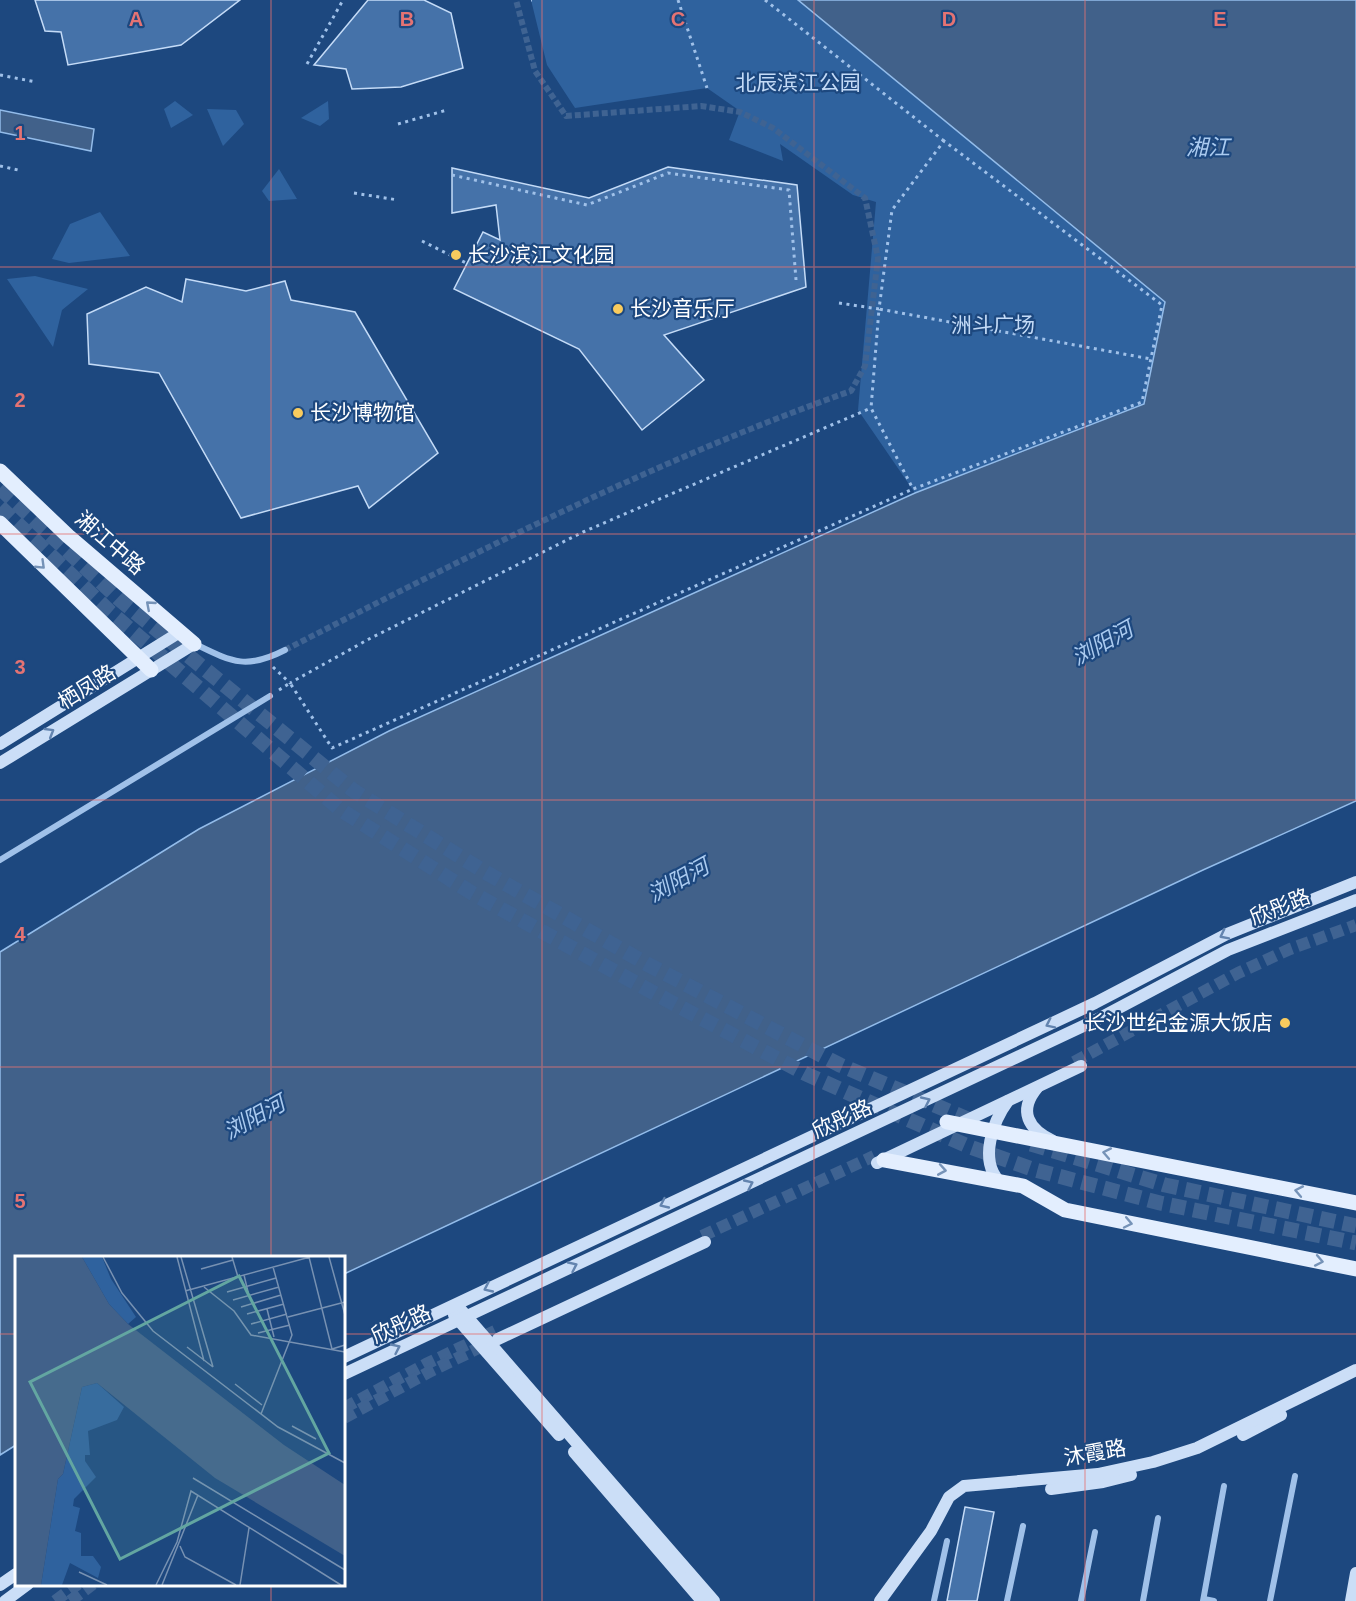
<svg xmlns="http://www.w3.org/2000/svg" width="1356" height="1601" viewBox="0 0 1356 1601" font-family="Arial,'Noto Sans SC',sans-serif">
<rect width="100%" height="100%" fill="#1d487f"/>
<g fill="#2f629e">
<polygon points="531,0 798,0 1166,302 1144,404 915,493 858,410 876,202 853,195 780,144 783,161 729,140 740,111 707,88 575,108 547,65"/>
<polygon points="175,101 193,115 171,128 164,109"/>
<polygon points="328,101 329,119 320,126 301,118"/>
<polygon points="207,109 236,110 244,124 223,146"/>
<polygon points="279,169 297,199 269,201 262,191"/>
<polygon points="100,212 130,256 69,263 52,259 70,224"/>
<polygon points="35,276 88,289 62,310 53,347 7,279"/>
</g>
<g fill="#41618a" stroke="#93bcea" stroke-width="1.5">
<polygon points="798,0 1356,0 1356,801 1203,870 344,1274 344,1258 16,1258 16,1445 0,1455 0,952 199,829 389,731 915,493 1144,404 1165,302"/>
<polygon points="0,110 94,129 91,151 0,132"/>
</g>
<g fill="#4572a9" stroke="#c4dbf7" stroke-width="1.5">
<polygon points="35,0 240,0 181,45 68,65 61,32 45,31"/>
<polygon points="368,0 424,0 451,13 463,68 401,87 352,89 346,69 314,65"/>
<polygon points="668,167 797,185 806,287 664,335 704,380 642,430 579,349 454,289 483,232 500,240 496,205 452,213 452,168 589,198"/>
<polygon points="186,279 246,291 285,281 291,300 355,312 438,453 369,508 358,486 241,518 159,373 89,364 87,314 146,287 182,302"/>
<polygon points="965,1507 994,1512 977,1601 947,1601"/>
</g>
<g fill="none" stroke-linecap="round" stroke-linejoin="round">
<path stroke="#3f6392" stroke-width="6" stroke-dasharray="6 3" stroke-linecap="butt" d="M 285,650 C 470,555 656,460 851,391 L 865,366 L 878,258 L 865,198 L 773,128 L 740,112 L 701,106 L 566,116 L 535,71 L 516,0"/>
<g stroke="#3f6392" stroke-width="12" stroke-dasharray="12 6" stroke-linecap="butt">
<polyline points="1074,1062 1238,973 1290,949 1356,925"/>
<polyline points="702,1236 874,1156"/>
<polyline points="344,1408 426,1364 495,1331"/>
<polyline points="344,1418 431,1371 489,1343"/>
<polyline points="55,1601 78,1584"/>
<polyline points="70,1601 93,1584"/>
</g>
<g stroke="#3f6392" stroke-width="15" stroke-dasharray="15 8" stroke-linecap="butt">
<polyline points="0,488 119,599 354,791 485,872 647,964 840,1065 977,1123"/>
<polyline points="0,507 110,612 341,810 472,893 654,993 806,1074 970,1147 1032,1169 1160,1203 1356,1243"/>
<polyline points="1031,1144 1165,1185 1356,1226"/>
</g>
<g stroke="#a0c1e9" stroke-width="3" stroke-dasharray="3 4.5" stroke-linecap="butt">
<polyline points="531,0 532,0"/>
<polyline points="678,0 707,88"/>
<polyline points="765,0 944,141"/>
<polyline points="307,64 343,0"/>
<polyline points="0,75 36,82"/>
<polyline points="398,124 447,110"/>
<polyline points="0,166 18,170"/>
<polyline points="452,175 587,205 668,173 789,190 796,280"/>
<polyline points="354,193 398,200"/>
<polyline points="422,241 468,264"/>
<polyline points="839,303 879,309 892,210 944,141 1162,305 1142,402 913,489 871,408 879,309 1151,359"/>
<polyline points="273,667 290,683 369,639 583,532 871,408"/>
<polyline points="279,690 290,683 332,748 913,489"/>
</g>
<g stroke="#a0c1e9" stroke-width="6">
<path d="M 195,644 C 232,662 246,670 285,650"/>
<polyline points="0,860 270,696"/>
<polyline points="1204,1599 1214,1601"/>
<polyline points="934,1601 947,1541"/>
<polyline points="1007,1601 1023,1526"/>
<polyline points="1081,1601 1095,1532"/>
<polyline points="1143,1601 1158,1518"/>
<polyline points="1203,1601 1224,1486"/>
<polyline points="1270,1601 1295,1476"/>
</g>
<g stroke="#cbdef7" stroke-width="12">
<polyline points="0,744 180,632"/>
<polyline points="0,763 194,644"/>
<path d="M 1037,1088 C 1018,1111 1028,1129 1053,1141"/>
<polyline points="877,1163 1081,1066"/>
<path d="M 999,1181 C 979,1160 993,1121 1008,1101"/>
<polyline points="461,1310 714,1601"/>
<polyline points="454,1315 559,1435"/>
<polyline points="498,1339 705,1242"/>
<polyline points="344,1357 1095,1003 1227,934 1356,882"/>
<polyline points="344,1374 1098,1019 1228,950 1356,900"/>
<polyline points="1243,1435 1281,1415"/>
<polyline points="574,1452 702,1601"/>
<polyline points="1051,1489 1103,1482 1131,1475"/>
<polyline points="0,1585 16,1574"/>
<polyline points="5,1601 28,1584"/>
<polyline points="880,1601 931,1531 949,1497 964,1486 1098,1474 1153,1462 1197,1448 1356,1370"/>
<polyline points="1351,1601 1356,1573"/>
</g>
<g stroke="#e3eefe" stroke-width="15">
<polyline points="0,471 68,536 194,644"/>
<polyline points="0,523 151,670"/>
<polyline points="947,1122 1356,1203"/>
<polyline points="884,1160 1023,1186 1065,1210 1356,1269"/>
</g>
</g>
<defs><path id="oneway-chevron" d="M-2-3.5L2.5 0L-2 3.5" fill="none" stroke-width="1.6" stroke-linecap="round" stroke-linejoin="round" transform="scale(1.5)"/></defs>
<g stroke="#7693b8">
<use href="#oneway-chevron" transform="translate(41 565) rotate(44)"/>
<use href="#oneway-chevron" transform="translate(150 605) rotate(-139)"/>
<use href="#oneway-chevron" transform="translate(1107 1153) rotate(-169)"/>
<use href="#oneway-chevron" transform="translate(942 1170) rotate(10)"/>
<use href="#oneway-chevron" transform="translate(1299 1191) rotate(-169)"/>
<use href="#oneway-chevron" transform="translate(1128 1223) rotate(12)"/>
<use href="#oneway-chevron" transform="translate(1319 1261) rotate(11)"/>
</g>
<g stroke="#6384af">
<use href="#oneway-chevron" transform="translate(50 732) rotate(-31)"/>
<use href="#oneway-chevron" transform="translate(1224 935) rotate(153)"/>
<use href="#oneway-chevron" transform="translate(1050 1024) rotate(154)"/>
<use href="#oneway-chevron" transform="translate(926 1101) rotate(-25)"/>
<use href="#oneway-chevron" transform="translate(749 1184) rotate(-25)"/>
<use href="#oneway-chevron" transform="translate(664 1204) rotate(155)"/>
<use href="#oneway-chevron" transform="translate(573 1266) rotate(-25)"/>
<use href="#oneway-chevron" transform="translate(488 1288) rotate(155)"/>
<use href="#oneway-chevron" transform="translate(396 1348) rotate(-25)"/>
</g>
<path fill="none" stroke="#e47373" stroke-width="1.5" stroke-opacity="0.55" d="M 271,0 L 271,1258M 542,0 L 542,1601M 814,0 L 814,1601M 1085,0 L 1085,1601M 0,267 L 1356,267M 0,534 L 1356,534M 0,800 L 1356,800M 0,1067 L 1356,1067M 0,1334 L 16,1334M 344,1334 L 1356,1334M 271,1584 L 271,1601"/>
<g fill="#f8cb5e" stroke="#1d487f" stroke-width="2">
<circle cx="456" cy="255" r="6"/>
<circle cx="618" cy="309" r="6"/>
<circle cx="298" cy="413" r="6"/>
<circle cx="1285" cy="1023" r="6"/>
</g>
<g text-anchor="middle" stroke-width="4.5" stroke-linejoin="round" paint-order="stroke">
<g font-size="21" fill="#c4dbf7" stroke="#1d487f">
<text x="798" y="90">北辰滨江公园</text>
<text x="993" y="332">洲斗广场</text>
</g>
<g font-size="21" fill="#fff" stroke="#1d487f" text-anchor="start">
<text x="468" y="262">长沙滨江文化园</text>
<text x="630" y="316">长沙音乐厅</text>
<text x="310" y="420">长沙博物馆</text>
<text x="1273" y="1030" text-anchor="end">长沙世纪金源大饭店</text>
</g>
<g font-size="21" fill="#fff" stroke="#1d487f">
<text transform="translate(110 543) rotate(41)" y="7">湘江中路</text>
<text transform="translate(87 687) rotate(-32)" y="7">栖凤路</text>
<text transform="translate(1280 907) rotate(-22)" y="7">欣彤路</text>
<text transform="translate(842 1119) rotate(-25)" y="7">欣彤路</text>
<text transform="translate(401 1324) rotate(-25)" y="7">欣彤路</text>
<text transform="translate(1095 1453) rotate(-10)" y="7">沐霞路</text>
</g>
<g font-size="22" font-style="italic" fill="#abcbf0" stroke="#1d487f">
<text x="1208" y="155">湘江</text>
<text transform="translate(1102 643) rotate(-29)" y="8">浏阳河</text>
<text transform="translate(678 880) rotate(-29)" y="8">浏阳河</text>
<text transform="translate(254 1117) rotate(-29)" y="8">浏阳河</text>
</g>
</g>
<g transform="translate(15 1256)">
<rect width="330" height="330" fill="#1d487f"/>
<path d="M 67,1 L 87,1 L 96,23 L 121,61 L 113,68 L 94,48 ZM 82,127 L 109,151 L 102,164 L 73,175 L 75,199 L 70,199 L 70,205 L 81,221 L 59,243 L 58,250 L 65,252 L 60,275 L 66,277 L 66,300 L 78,300 L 86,311 L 83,322 L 55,307 L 47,329 L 26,329 L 43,223 L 48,218 L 67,131 Z" fill="#2f629e"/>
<path d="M 0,1 L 67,1 L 94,48 L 113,68 L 269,189 L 330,229 L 330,300 L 200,222 L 82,127 L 67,131 L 48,218 L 43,223 L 26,329 L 0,329 Z" fill="#41618a"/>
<path fill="none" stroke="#7791b2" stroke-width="1.5" d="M 88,1 L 107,37 L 138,75 L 263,171 L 330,207M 162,1 L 189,105M 166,1 L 198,111M 217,1 L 223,21M 294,1 L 317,93 L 330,89M 314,1 L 330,59M 186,13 L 218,4M 229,19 L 234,40M 189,31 L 219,55 L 236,79 L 330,96M 170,35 L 295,1M 212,36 L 261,22M 218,44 L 264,31M 226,51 L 266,39M 252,53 L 259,81M 232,58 L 269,48M 273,61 L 330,46M 236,68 L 272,58M 243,77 L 275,69M 172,91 L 198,111M 220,128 L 247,149M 246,158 L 277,79 L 258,11M 277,170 L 301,183M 178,222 L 330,314M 165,290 L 170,301 L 221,329M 64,316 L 92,329M 141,329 L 162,286 L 176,235 L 326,329M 147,329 L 183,239M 225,329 L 234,272"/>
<path fill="#63a6a1" fill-opacity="0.15" stroke="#63a6a1" stroke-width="3" d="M 224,20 L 314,197 L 105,303 L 15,126 Z"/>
<rect width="330" height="330" fill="none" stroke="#fff" stroke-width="3"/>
</g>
<g font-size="20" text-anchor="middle" font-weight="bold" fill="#e47373" stroke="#1d487f" stroke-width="4.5" stroke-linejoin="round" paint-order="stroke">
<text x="136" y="26">A</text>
<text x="407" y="26">B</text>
<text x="678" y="26">C</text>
<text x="949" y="26">D</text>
<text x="1220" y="26">E</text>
<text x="20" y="140">1</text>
<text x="20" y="407">2</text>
<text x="20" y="674">3</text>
<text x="20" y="941">4</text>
<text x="20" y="1208">5</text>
</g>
</svg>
